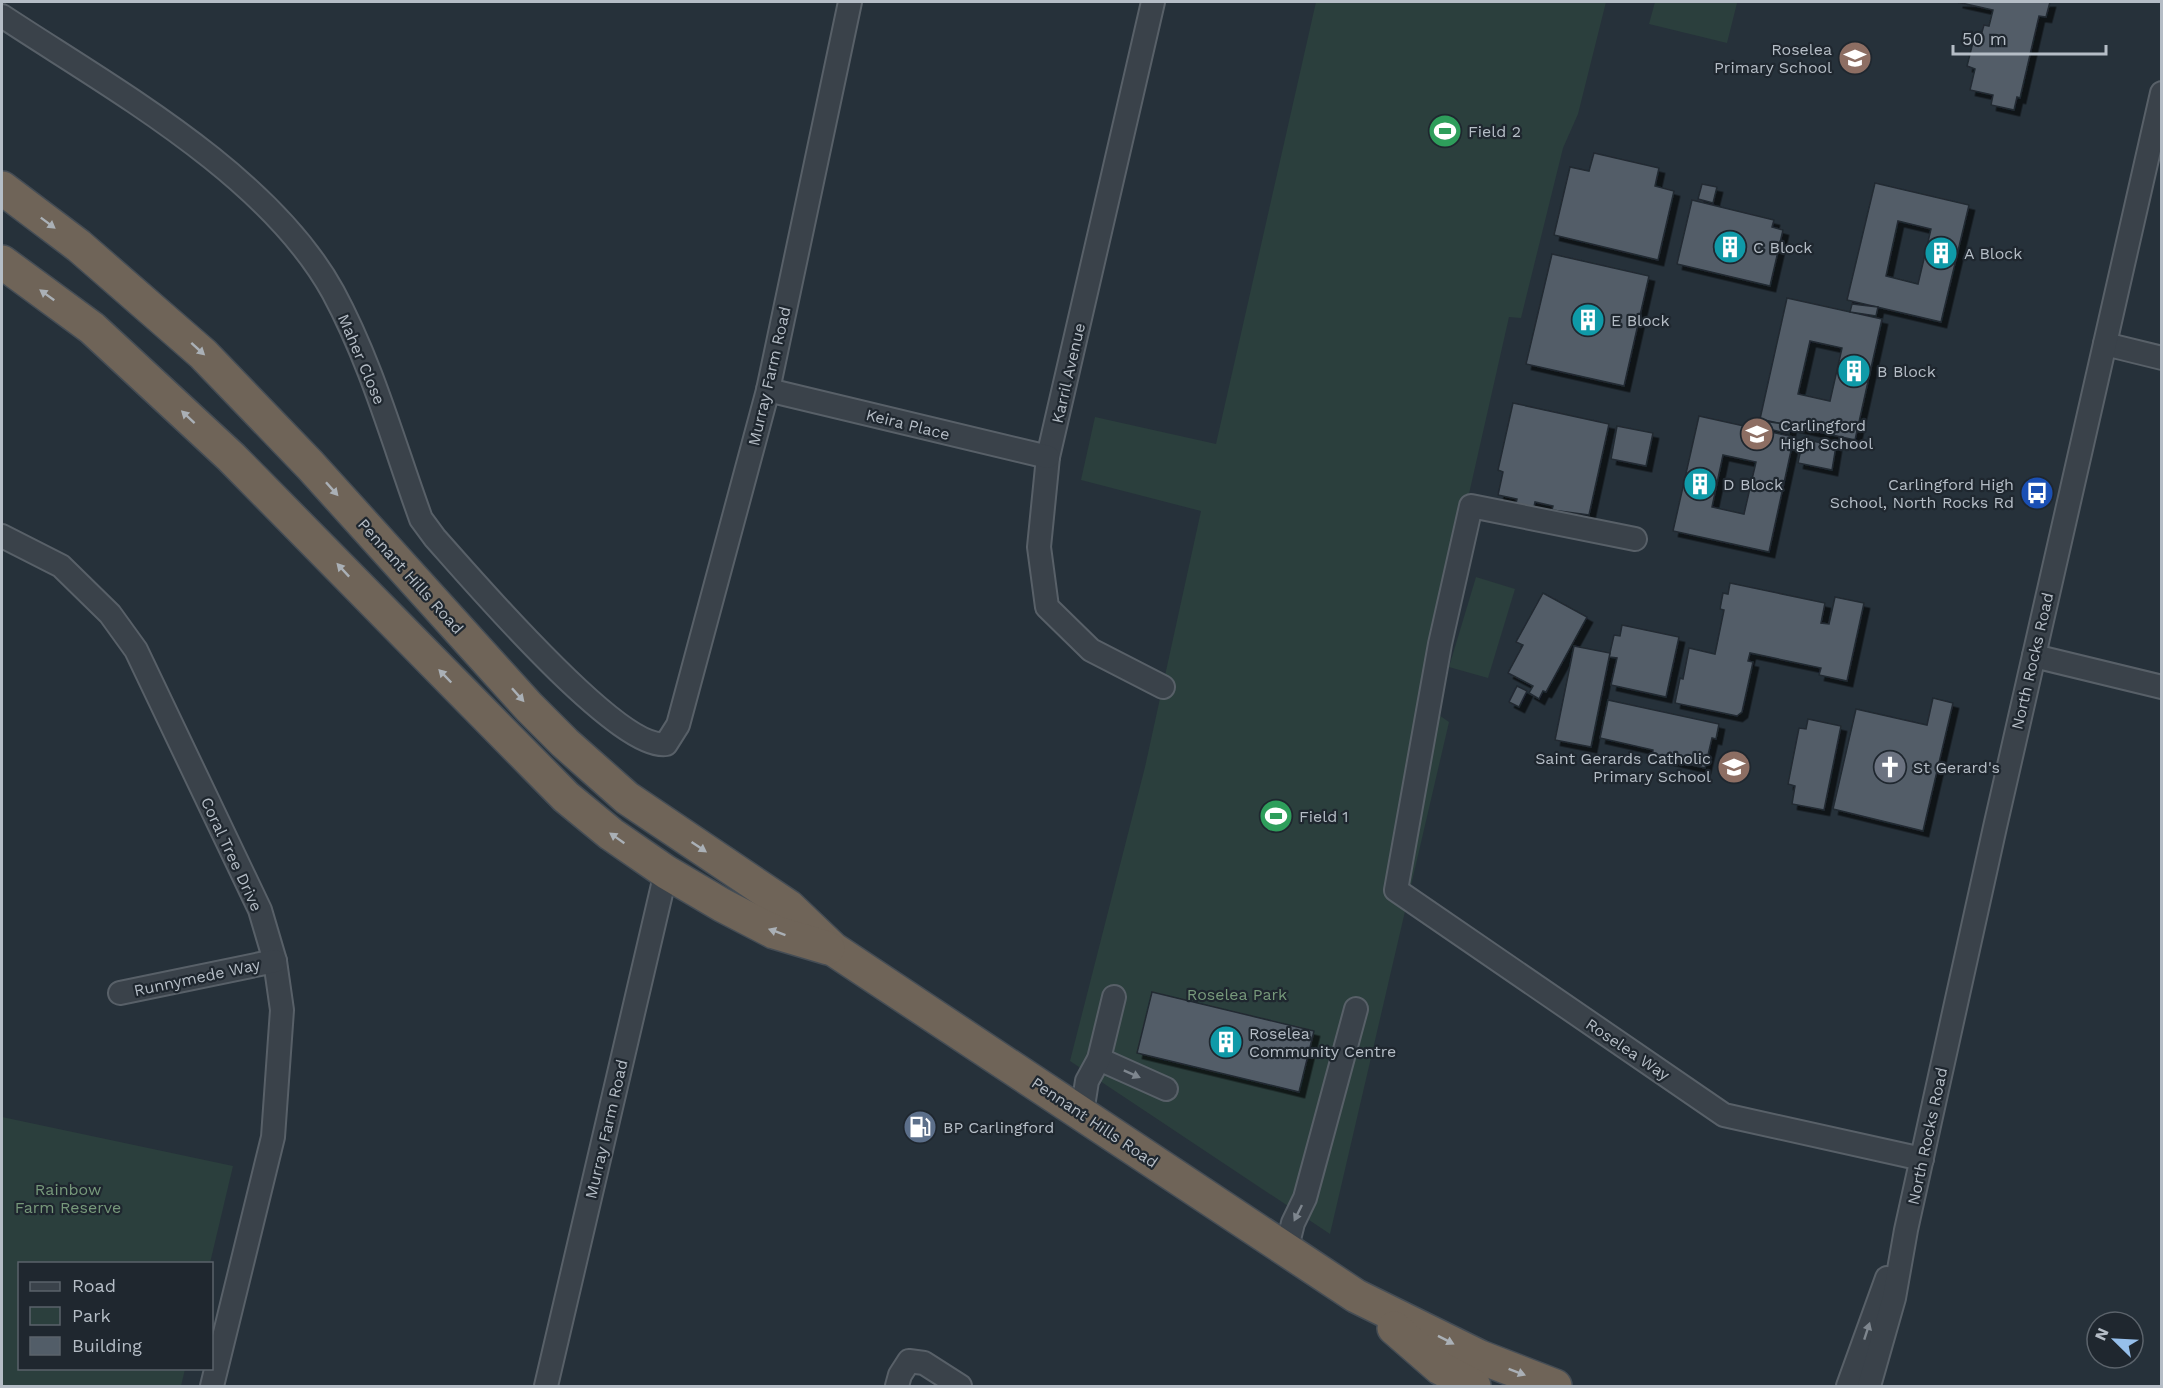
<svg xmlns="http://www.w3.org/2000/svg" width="2163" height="1388" viewBox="0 0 2163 1388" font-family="'Work Sans',sans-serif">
<defs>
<filter id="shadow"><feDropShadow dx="5.5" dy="5.5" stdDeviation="0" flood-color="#0009"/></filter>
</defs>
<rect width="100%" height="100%" fill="#26313a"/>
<g fill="#2b3f3d">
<polygon points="1316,2 1606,2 1578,114 1563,148 1521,318 1509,317 1464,516 1433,711 1449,722 1330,1234 1070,1061 1145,767 1201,511 1081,480 1095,417 1216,444"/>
<polygon points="1655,2 1737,3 1727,43 1649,24"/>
<polygon points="1476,577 1515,589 1488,678 1449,667"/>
<polygon points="2,1117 233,1166 210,1263 20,1264 20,1368 185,1369 181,1386 2,1386"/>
</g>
<g fill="#525d68" stroke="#212931" stroke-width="1.5" fill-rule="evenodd" filter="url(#shadow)">
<polygon points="1957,2 2050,2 2046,17 2039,16 2020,98 2017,97 2014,110 1991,105 1993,95 1970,90 1975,69 1967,66 1974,38 1980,39 1984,25 1989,26 1993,10"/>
<polygon points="1594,153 1659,168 1655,186 1674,191 1658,260 1554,235 1570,167 1589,171"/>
<path d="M 1875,183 L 1969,205 L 1941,322 L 1847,300 ZM 1898,221 L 1931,229 L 1918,284 L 1886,276 Z"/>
<polygon points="1702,184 1717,187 1713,203 1698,199"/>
<polygon points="1692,200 1774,220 1772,227 1783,230 1770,286 1677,264"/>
<polygon points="1552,254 1649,276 1624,386 1526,364"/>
<path d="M 1787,298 L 1882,319 L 1855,440 L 1760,419 ZM 1810,341 L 1842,348 L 1830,401 L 1798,394 Z"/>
<polygon points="1852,304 1878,307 1876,316 1850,312"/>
<polygon points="1513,403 1609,424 1589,515 1552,510 1553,506 1535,502 1534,507 1516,503 1517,499 1498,495 1503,472 1498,470"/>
<path d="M 1699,416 L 1794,437 L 1769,552 L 1673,531 ZM 1723,455 L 1756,462 L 1744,514 L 1712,507 Z"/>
<polygon points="1764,421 1791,425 1789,434 1769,429 1769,432 1762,430"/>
<polygon points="1617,426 1653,433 1646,466 1611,459"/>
<polygon points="1803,439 1836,446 1832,470 1798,463"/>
<polygon points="1730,583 1825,603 1821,623 1829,624 1835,597 1864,603 1847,681 1819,675 1821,668 1750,653 1748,661 1753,662 1742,712 1737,716 1675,703 1680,678 1683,679 1689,648 1715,654 1724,610 1720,609 1723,593 1728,594"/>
<polygon points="1543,593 1587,617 1546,692 1543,691 1539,699 1529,693 1533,686 1508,673 1523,645 1516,642"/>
<polygon points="1622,625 1679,637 1666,697 1611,685 1617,658 1609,657 1614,635 1620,636"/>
<polygon points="1574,646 1610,653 1591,747 1555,740"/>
<polygon points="1517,686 1527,691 1519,707 1509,702"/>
<polygon points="1933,698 1953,703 1923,831 1833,809 1856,709 1927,725"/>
<polygon points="1608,700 1719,724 1716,739 1712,738 1705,768 1652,756 1653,750 1600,738"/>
<polygon points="1808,719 1841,726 1824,810 1792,804 1795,786 1788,784 1799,728 1806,729"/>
<polygon points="1152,992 1314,1031 1299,1092 1137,1053"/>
</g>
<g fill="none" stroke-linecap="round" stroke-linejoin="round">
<g stroke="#586068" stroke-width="26">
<g id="minor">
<polyline points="1153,2 1048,457 1039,547 1047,607 1091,650 1163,687"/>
<path d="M 2,16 C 111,88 268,174 333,292 C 372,364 393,442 421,519 L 435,538 C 470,577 618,751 666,744 L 678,725 L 768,390 L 850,2"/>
<polyline points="2105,344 2162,358"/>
<polyline points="768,390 1048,457"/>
<polyline points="2,536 61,566 110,614 136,650 260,910 275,961 282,1010 273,1137 212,1386"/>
<polyline points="1635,539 1471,506 1440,644 1396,890 1724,1115 1922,1159"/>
<polyline points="2034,656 2162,687"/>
<polyline points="120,993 275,961"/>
<polyline points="1099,1059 1166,1089"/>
<polyline points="1082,1113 1087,1081 1099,1059 1114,997"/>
<polyline points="1286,1251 1293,1223 1305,1198 1356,1009"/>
<polyline points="546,1386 666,872"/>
<polyline points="897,1386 900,1375 909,1361 924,1363 960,1386"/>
<polyline points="1848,1386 1887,1278"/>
<polyline points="1869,1386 1894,1298 1906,1230 1995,827 2162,93"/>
</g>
</g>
<g stroke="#454d55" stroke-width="36">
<g id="highway">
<polyline points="2,188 79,246 203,354 310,465 529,707 565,743 627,798 789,907 833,949 1356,1296 1480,1357 1555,1386"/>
<polyline points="2,262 92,328 231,457 566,797 611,834 666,872 722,905 774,932 828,948"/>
<polyline points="1394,1328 1440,1368 1474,1386"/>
</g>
</g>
<use href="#minor" stroke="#3a424a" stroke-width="22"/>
<use href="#highway" stroke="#6f6458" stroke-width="33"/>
</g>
<defs><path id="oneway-solid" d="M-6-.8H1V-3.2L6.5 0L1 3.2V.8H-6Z" transform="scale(1.5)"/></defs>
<g fill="#aab0b6">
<use href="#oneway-solid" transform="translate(48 223) rotate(37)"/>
<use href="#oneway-solid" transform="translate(47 295) rotate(-144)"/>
<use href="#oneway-solid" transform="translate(198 349) rotate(42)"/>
<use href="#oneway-solid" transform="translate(188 417) rotate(-137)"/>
<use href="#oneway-solid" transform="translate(332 489) rotate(48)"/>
<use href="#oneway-solid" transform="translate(343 570) rotate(-133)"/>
<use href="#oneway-solid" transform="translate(445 676) rotate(-134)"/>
<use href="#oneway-solid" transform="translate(518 695) rotate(48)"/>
<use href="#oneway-solid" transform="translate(617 838) rotate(-145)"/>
<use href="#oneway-solid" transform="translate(699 847) rotate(34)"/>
<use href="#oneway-solid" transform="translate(777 932) rotate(-160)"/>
<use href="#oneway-solid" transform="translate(1446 1340) rotate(27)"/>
<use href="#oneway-solid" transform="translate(1517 1372) rotate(21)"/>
</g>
<g fill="#7e868e">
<use href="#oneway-solid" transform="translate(1132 1074) rotate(24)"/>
<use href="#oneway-solid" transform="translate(1298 1213) rotate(116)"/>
<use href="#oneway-solid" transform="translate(1867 1331) rotate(-72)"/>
</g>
<defs>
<g id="school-disc" transform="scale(1.725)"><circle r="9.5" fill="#8d6e63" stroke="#1f272f"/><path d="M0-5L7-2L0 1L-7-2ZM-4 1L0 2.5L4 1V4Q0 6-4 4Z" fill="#fff"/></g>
<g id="stadium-disc" transform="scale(1.725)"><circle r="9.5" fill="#2e9e5b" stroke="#1f272f"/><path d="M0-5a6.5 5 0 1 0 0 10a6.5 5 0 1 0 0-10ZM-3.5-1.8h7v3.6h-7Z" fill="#fff"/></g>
<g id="building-disc" transform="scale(1.725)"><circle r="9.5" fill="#0f9aa8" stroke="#1f272f"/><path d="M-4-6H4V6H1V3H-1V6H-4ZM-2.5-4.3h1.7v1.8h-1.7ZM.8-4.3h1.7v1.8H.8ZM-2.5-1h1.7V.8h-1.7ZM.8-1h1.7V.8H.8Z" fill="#fff"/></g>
<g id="bus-disc" transform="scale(1.725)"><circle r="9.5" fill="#1a4fb4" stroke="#1f272f"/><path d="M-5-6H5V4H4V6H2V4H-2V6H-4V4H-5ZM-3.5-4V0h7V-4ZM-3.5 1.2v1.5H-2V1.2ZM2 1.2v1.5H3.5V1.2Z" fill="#fff"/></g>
<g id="church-disc" transform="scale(1.725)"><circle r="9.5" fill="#6b7280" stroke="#1f272f"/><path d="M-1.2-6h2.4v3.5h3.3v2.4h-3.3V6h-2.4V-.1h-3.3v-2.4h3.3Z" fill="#fff"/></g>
<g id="fuel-disc" transform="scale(1.725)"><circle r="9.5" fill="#5c6f8a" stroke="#1f272f"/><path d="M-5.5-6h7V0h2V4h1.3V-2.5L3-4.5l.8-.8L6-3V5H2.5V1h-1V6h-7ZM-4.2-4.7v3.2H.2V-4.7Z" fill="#fff"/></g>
</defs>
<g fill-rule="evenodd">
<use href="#school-disc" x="1855" y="58"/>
<use href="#stadium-disc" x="1445" y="131"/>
<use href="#building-disc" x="1730" y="247"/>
<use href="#building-disc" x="1941" y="253"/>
<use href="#building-disc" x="1588" y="320"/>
<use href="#building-disc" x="1854" y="371"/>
<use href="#school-disc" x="1757" y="434"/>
<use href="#building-disc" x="1700" y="484"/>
<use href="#bus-disc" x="2037" y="493"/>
<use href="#school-disc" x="1734" y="767"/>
<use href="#church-disc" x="1890" y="767"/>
<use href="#stadium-disc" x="1276" y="816"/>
<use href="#building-disc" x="1226" y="1042"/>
<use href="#fuel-disc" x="920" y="1127"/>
</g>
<g text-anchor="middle" stroke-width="4.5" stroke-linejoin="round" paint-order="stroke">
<g font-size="16" fill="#b5bdc6" stroke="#1f272f" text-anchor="start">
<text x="1832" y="55" text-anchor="end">Roselea<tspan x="1832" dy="18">Primary School</tspan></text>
<text x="1468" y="137">Field 2</text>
<text x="1753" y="253">C Block</text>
<text x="1964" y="259">A Block</text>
<text x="1611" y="326">E Block</text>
<text x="1877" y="377">B Block</text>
<text x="1780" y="431">Carlingford<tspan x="1780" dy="18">High School</tspan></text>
<text x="1723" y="490">D Block</text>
<text x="2014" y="490" text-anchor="end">Carlingford High<tspan x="2014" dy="18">School, North Rocks Rd</tspan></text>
<text x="1711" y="764" text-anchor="end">Saint Gerards Catholic<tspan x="1711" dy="18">Primary School</tspan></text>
<text x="1913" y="773">St Gerard's</text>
<text x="1299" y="822">Field 1</text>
<text x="1249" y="1039">Roselea<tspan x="1249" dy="18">Community Centre</tspan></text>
<text x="943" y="1133">BP Carlingford</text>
</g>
<g font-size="16" fill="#b5bdc6" stroke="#1f272f">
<text transform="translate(362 359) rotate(67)" y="6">Maher Close</text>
<text transform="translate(1068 373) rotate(-77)" y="6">Karril Avenue</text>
<text transform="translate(769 376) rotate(-77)" y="6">Murray Farm Road</text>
<text transform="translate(908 424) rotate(14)" y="6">Keira Place</text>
<text transform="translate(411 576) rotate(48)" y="6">Pennant Hills Road</text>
<text transform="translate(2032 661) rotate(-77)" y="6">North Rocks Road</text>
<text transform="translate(232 854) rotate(65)" y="6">Coral Tree Drive</text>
<text transform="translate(197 977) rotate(-12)" y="6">Runnymede Way</text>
<text transform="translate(1628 1049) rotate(34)" y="6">Roselea Way</text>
<text transform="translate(1095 1122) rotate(34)" y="6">Pennant Hills Road</text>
<text transform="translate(606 1129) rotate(-77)" y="6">Murray Farm Road</text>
<text transform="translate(1927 1136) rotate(-78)" y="6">North Rocks Road</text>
</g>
<g font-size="16" fill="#77997b" stroke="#1f272f">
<text x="1237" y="1000">Roselea Park</text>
<text x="68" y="1195">Rainbow<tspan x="68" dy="18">Farm Reserve</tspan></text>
</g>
</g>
<rect width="2163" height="1388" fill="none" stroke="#b5bdc6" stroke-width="6"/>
<rect x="18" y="1262" width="195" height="108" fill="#1f272f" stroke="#5b636b" stroke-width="1.5"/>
<rect x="30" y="1282" width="30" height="9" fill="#3a424a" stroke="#5b636b" stroke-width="1.5"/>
<text x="72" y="1292" font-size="18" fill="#b5bdc6">Road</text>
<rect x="30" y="1307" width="30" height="18" fill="#2b3f3d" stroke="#5b636b" stroke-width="1.5"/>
<text x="72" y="1322" font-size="18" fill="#b5bdc6">Park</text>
<rect x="30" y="1337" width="30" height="18" fill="#525d68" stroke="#5b636b" stroke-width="1.5"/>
<text x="72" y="1352" font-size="18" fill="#b5bdc6">Building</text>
<g transform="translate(2115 1340) rotate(294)"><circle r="28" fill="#1f272f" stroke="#5b636b" stroke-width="1.5"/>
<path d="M0-4.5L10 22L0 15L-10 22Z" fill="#96bfeb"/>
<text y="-9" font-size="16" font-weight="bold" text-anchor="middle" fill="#b5bdc6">N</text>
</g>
<path d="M1953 45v9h153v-9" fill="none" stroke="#b5bdc6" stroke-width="3"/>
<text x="1962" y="45" font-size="18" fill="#b5bdc6" stroke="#1f272f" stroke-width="4.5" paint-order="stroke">50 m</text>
</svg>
